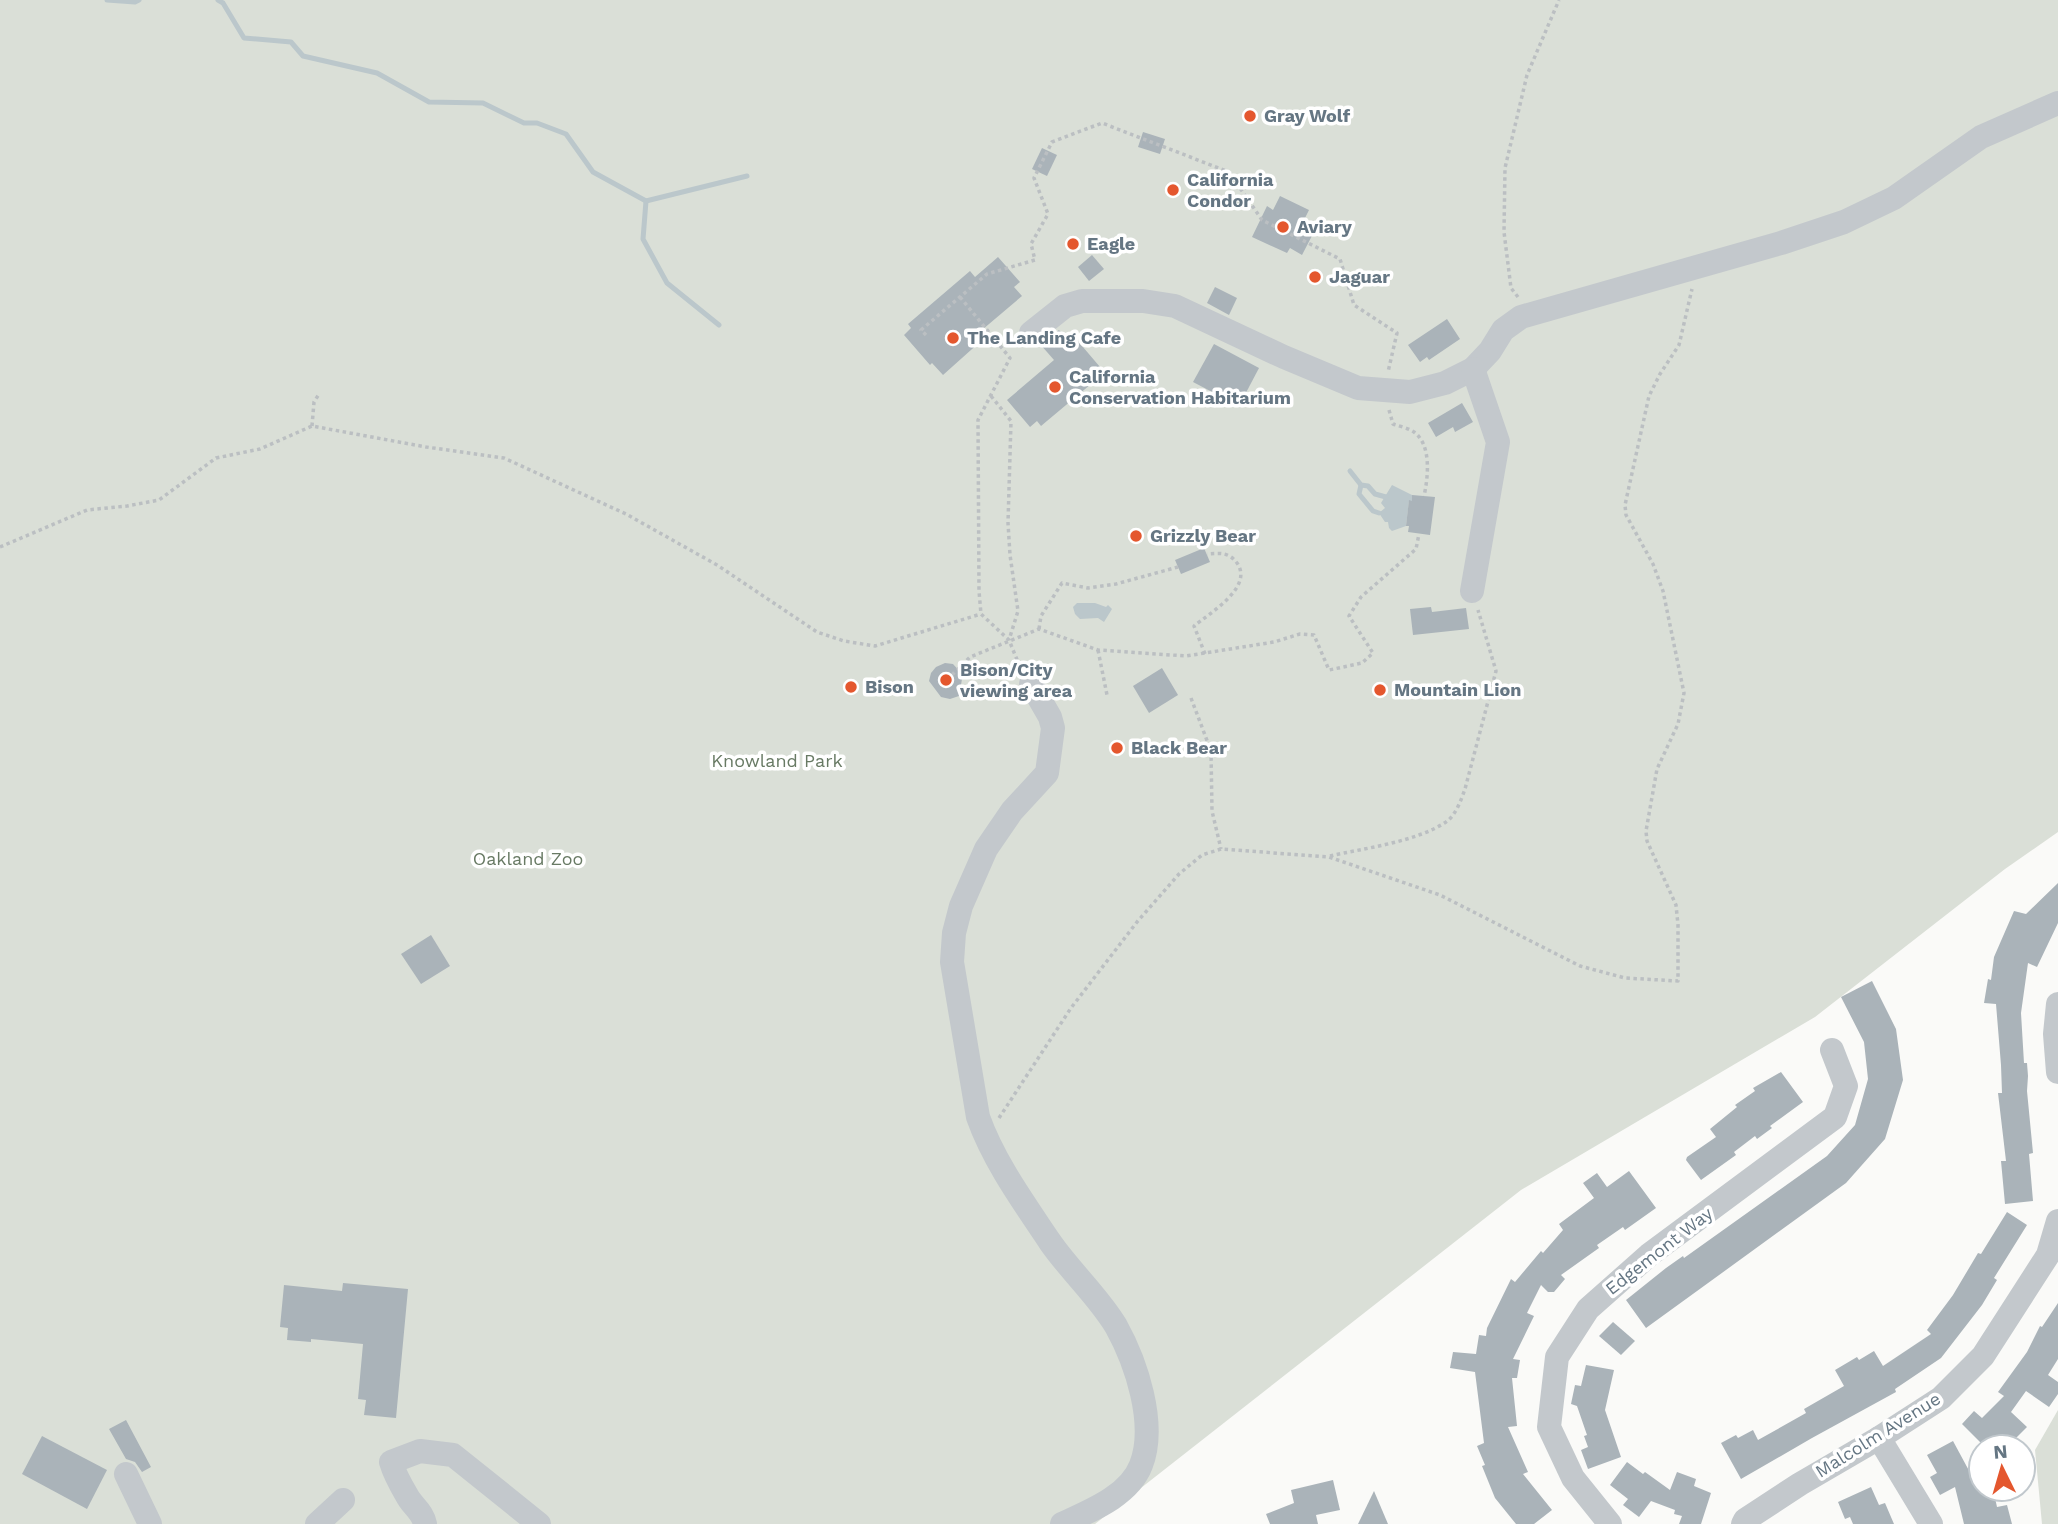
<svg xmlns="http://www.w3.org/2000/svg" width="2058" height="1524" viewBox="0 0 2058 1524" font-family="'Work Sans',sans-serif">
<rect width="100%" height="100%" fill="#fafaf8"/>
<g fill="#dadfd7">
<polygon points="0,0 2058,0 2058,832 2005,869 1815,1017 1521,1190 1095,1524 0,1524"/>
<polygon points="2058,1410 2058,1524 2042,1524 2035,1450"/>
</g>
<g fill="#bbc7cb">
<polygon points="1392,485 1412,495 1412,501 1409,501 1406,526 1392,531 1389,528 1388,522 1385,522 1379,513 1385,508 1381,503"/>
<polygon points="1077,603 1095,603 1106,607 1108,605 1112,609 1104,622 1098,618 1080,619 1075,614 1073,607"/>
</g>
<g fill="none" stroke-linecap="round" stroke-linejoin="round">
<g stroke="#bbc7cb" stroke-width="5">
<polyline points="107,0 135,2 139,0"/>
<polyline points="218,0 223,3 244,38 291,42 303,56 377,73 429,102 483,103 524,123 537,123 566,134 593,172 646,201 643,239 667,283 719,325"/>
<polyline points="646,201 747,176"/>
<polyline points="1350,471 1361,485 1368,486 1375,494 1386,497"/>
<polyline points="1361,485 1359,494 1373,511 1379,513"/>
</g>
</g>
<g fill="#aab3b9">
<polygon points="1143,132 1165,139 1160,154 1138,147"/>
<polygon points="1042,148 1057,155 1047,176 1032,169"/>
<polygon points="1280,196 1309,210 1302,224 1315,230 1302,255 1290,248 1287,253 1252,237 1267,206 1273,210"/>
<polygon points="1092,255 1104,269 1089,281 1078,267"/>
<polygon points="998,257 1020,282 1014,287 1022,296 976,335 981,341 943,375 932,363 930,365 904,335 911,328 908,324 970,271 975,277"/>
<polygon points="1215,287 1237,298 1229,315 1207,303"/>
<polygon points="1447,319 1460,339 1429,360 1427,357 1420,362 1408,345"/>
<polygon points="1059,330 1072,345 1077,340 1100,367 1099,369 1103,374 1041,426 1037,421 1030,427 1007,400 1054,360 1040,344"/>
<polygon points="1214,344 1259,368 1239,406 1193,382"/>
<polygon points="1462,403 1473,422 1455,432 1453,427 1436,437 1428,423"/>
<polygon points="1412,495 1435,497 1430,535 1408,532 1409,526 1406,526 1409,500 1412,501"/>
<polygon points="1204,548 1210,562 1181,574 1175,560"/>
<polygon points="1431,607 1432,612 1466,608 1469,629 1413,635 1410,609"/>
<polygon points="945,663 953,664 961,673 962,679 959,696 950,699 941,697 929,681 931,673 936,667"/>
<polygon points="1162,668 1178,695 1149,713 1133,686"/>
<polygon points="2058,883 2058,923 2037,967 2028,963 2021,1013 2024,1063 2027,1063 2028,1076 2027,1091 2033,1153 2029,1154 2033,1201 2005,1204 2001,1161 2006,1161 1998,1093 2002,1093 2001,1065 1996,1004 1984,1003 1988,979 1991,980 1994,957 2014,911 2026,914"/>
<polygon points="431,935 450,966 421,984 401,954"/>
<polygon points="1872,981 1896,1029 1903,1080 1885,1139 1846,1183 1646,1328 1626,1300 1666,1268 1683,1256 1684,1258 1827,1156 1855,1125 1868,1079 1864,1042 1841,997"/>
<polygon points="1781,1072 1803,1102 1770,1126 1772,1128 1757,1139 1755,1136 1734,1152 1736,1155 1701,1180 1686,1160 1687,1157 1716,1137 1710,1129 1737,1107 1735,1105 1755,1091 1753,1088"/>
<polygon points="1629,1171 1656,1208 1625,1230 1623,1227 1597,1245 1599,1248 1561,1275 1565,1279 1554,1292 1548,1292 1541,1285 1527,1313 1534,1316 1513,1359 1520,1360 1517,1378 1512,1378 1517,1426 1508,1427 1528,1472 1523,1474 1552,1510 1534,1524 1516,1524 1495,1498 1482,1466 1485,1465 1477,1446 1484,1443 1475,1372 1450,1368 1453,1352 1476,1354 1479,1335 1486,1336 1487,1328 1511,1279 1515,1282 1541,1251 1543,1253 1563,1230 1559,1224 1594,1198 1583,1183 1597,1173 1607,1187"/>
<polygon points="2007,1212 2027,1225 1994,1278 1997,1280 1982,1305 1941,1358 1895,1389 1896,1392 1812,1438 1741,1479 1721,1443 1736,1435 1738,1438 1753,1430 1758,1440 1806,1413 1804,1409 1844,1386 1835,1370 1857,1357 1859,1360 1874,1351 1883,1366 1931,1334 1927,1330 1953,1295 1978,1253 1981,1254"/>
<polygon points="343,1283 408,1289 396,1418 364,1415 366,1400 358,1399 363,1344 311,1339 311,1342 287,1340 288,1328 280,1327 284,1285 342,1291"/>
<polygon points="2058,1303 2058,1359 2048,1375 2058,1382 2058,1394 2049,1407 2026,1391 2011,1412 2027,1427 2007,1447 1985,1447 1962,1424 1974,1411 1982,1418 2004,1396 1998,1392 2027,1352 2040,1326 2042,1327"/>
<polygon points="1613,1322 1635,1341 1621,1355 1599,1336"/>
<polygon points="1586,1365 1614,1370 1605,1410 1621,1457 1588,1469 1581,1450 1588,1447 1584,1436 1587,1435 1577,1406 1571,1404 1575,1385 1581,1386"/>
<polygon points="126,1420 151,1467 142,1472 135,1462 126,1459 109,1429"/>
<polygon points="42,1436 107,1470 87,1509 22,1474"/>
<polygon points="1953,1441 1980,1491 1993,1489 1997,1507 2007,1505 2012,1524 1964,1524 1955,1487 1940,1495 1930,1477 1937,1473 1927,1455"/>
<polygon points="1627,1462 1643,1474 1645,1472 1670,1490 1677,1472 1696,1479 1694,1486 1711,1493 1701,1524 1679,1524 1682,1516 1674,1514 1675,1510 1651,1501 1639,1517 1623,1505 1628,1499 1610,1485"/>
<polygon points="1333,1480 1340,1510 1316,1515 1318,1524 1270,1524 1266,1514 1294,1503 1291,1490"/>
<polygon points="1871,1487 1879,1505 1885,1503 1894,1524 1853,1524 1850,1517 1845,1519 1838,1502"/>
<polygon points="1374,1491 1388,1524 1358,1524"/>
</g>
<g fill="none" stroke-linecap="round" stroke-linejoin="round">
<g stroke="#bbbfc2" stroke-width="3.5" stroke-dasharray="3.5 3.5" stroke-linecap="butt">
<polyline points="960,297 1010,358 978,420 979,591 981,614 1009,640 1020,667"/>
<polyline points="1518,297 1511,288 1504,232 1505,168 1527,75 1559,0"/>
<polyline points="926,335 921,330 987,274 1035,260 1031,244 1048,214 1034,178 1052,142 1102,123 1229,172 1262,220 1340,259 1354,305 1397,333 1388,372"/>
<polyline points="991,396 1011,421 1008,523 1010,555 1018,611 1009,640"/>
<path d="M 1389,410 L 1393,424 C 1399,426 1408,428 1414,432 C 1432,445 1428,478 1424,496"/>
<polyline points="312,426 314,402 319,394"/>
<polyline points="0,547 87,510 127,506 159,500 216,458 260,449 312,426 426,447 504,458 626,514 717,565 817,632 844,641 875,646 981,614"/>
<polyline points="1039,629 1041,616 1062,583 1088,588 1116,584 1178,567"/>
<polyline points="1098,650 1107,695"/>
<path d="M 1205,654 L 1194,626 C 1210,613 1254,587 1237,563 C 1229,552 1220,553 1207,554"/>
<polyline points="947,680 970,657 1039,629 1098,650 1186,656 1274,642 1300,634 1314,635 1329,670 1362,663 1373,653 1349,616 1361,597 1416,549 1419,534"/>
<polyline points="1191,698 1211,751 1212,811 1221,849"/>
<path d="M 1330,856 C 1365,848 1416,842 1446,822 C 1456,815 1461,800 1465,789 L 1496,671 L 1478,610"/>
<polyline points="999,1118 1071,1008 1137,922 1179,874 1202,855 1221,849 1329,857 1440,895 1580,966 1625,978 1678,981 1678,925 1676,905 1647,841 1646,831 1657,769 1678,724 1684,693 1663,591 1653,564 1626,515 1625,505 1649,396 1660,374 1679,345 1692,289"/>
</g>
<g stroke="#c3c8cc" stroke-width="24">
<polyline points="1031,333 1065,306 1082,301 1143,301 1175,306 1284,357 1358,388 1410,392 1445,383 1473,369 1490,351 1503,330 1521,317 1781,243 1844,222 1894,198 1981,137 2058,103"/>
<polyline points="1472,591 1498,442 1473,369"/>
<path d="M 1031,684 L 1050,717 L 1053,728 L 1047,773 L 1012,811 L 986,849 L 961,906 L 954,933 L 952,962 L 978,1117 C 994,1162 1024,1203 1050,1242 C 1070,1271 1098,1296 1116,1326 C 1136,1362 1157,1424 1141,1465 C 1129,1496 1090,1511 1062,1524"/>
<polyline points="2058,1004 2055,1034 2058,1072"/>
<polyline points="1879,1438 1931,1524"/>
<polyline points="126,1474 150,1524"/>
<polyline points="317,1524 343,1500"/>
<path d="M 425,1524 C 423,1513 415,1508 409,1499 C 402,1487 395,1476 391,1462 L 420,1451 L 453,1455 L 539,1524"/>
<polyline points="1610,1524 1573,1478 1549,1427 1557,1357 1588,1309 1649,1255 1835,1117 1846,1086 1832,1050"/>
<polyline points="1743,1524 1745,1520 1800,1484 1879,1438 1941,1398 1983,1356 2048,1255 2058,1221"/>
</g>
</g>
<g fill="#e4572e" stroke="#fff" stroke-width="2.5">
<circle cx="1250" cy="116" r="7"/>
<circle cx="1173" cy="190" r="7"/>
<circle cx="1283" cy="227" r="7"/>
<circle cx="1073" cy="244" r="7"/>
<circle cx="1315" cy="277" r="7"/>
<circle cx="953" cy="338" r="7"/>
<circle cx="1055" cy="387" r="7"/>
<circle cx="1136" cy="536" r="7"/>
<circle cx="946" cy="680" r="7"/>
<circle cx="851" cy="687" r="7"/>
<circle cx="1380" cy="690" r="7"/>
<circle cx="1117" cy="748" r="7"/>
</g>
<g text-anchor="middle" stroke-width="7" stroke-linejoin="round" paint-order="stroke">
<g font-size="18" font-weight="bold" fill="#657683" stroke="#fff" text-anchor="start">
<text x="1264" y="122">Gray Wolf</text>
<text x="1187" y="186">California<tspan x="1187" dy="21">Condor</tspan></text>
<text x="1297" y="233">Aviary</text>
<text x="1087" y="250">Eagle</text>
<text x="1329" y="283">Jaguar</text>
<text x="967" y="344">The Landing Cafe</text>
<text x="1069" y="383">California<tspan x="1069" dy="21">Conservation Habitarium</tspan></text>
<text x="1150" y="542">Grizzly Bear</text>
<text x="960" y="676">Bison/City<tspan x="960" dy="21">viewing area</tspan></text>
<text x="865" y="693">Bison</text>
<text x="1394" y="696">Mountain Lion</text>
<text x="1131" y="754">Black Bear</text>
</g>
<g font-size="18" fill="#687a64" stroke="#fff">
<text x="777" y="767">Knowland Park</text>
<text x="528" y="865">Oakland Zoo</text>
</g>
<g font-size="18" fill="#657683" stroke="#fff">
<text transform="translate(1659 1251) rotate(-38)" y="6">Edgemont Way</text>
<text transform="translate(1878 1435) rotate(-32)" y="6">Malcolm Avenue</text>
</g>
</g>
<g transform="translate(2002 1468) rotate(355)"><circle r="33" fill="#ffffff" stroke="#c1c8cd" stroke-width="2"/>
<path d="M0-5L12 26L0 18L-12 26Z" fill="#e4572e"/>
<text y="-10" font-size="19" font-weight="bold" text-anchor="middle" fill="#657683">N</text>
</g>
</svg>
